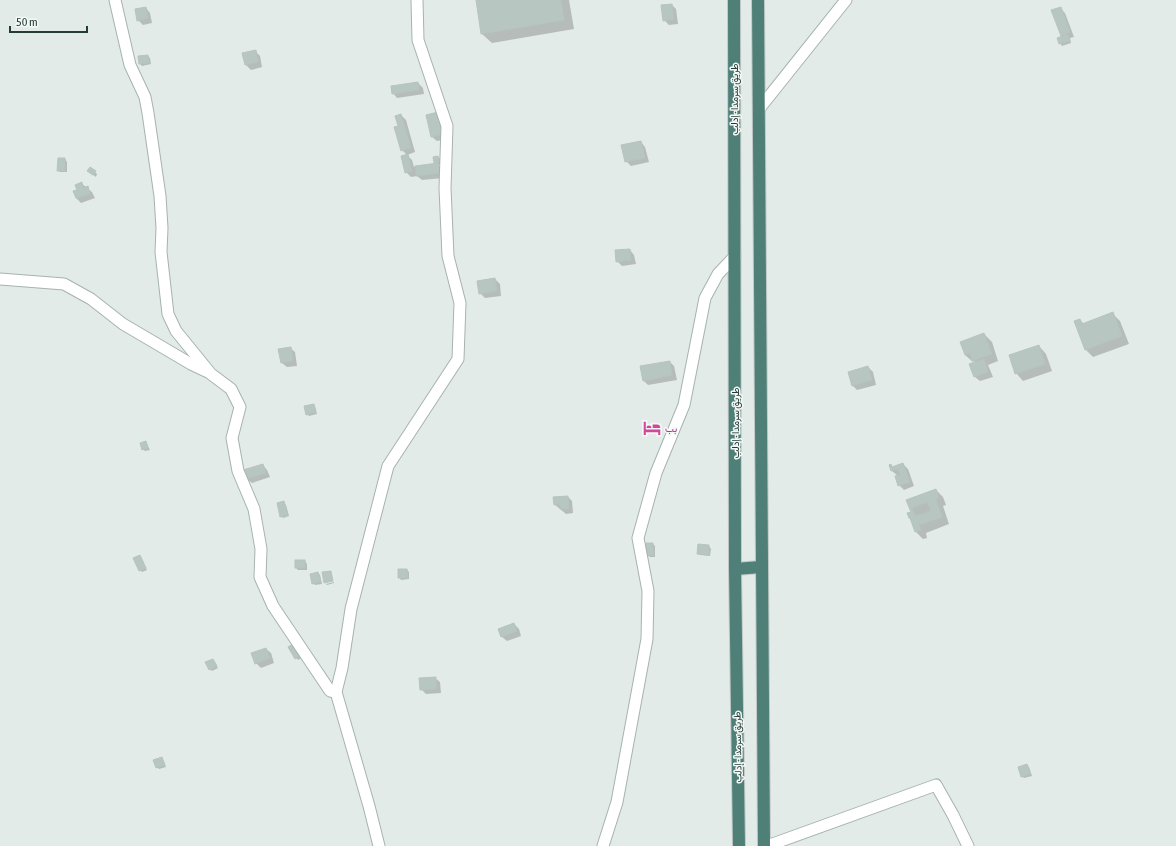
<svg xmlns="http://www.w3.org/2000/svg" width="1176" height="846" viewBox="0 0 1176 846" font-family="'Asap Condensed',Vazirmatn,sans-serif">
<rect width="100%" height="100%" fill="#e3ebe8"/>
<g fill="#0003">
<polygon points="477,0 569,0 574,29 492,43 482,34"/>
<polygon points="672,5 676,9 678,24 669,25 664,20"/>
<polygon points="146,8 150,13 152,23 143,25 138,20"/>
<polygon points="1060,8 1065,13 1074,37 1070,38 1071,43 1062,46 1060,43 1063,37 1062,35"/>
<polygon points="255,51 260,56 262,67 251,70 246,65"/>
<polygon points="148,56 150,58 151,64 142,66 140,64"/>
<polygon points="418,83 423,88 424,94 397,98 393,93"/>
<polygon points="401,115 406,120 415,152 407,155 412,160 414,167 436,165 434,163 438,157 440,159 441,164 438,165 442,169 443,178 422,180 417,176 411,177 406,172 407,155 402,150 399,127"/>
<polygon points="427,115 448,139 437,141 432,137"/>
<polygon points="641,142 645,147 649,162 631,166 626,161"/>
<polygon points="65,159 67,162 67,172 60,172 58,170"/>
<polygon points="95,172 97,174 96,177 90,173"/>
<polygon points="81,183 92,192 95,198 81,203 76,198 74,191 78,190"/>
<polygon points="630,250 634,255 636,264 622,266 617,261"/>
<polygon points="495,279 500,284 501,296 485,298 480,293"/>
<polygon points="1113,314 1120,321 1129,344 1093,357 1086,350 1080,320 1084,324"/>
<polygon points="984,334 992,342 998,361 988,365 993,377 980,381 975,377 971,365 976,363 974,361 973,362 965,355"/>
<polygon points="1039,346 1046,354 1052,371 1023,381 1016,373"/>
<polygon points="290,348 295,352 297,366 287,367 282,363"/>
<polygon points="670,362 674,366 677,380 648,385 643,380"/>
<polygon points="868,367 873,372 876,385 857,390 852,385"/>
<polygon points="313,405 315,407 317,414 309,416 307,414"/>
<polygon points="146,442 150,450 145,451 143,449"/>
<polygon points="903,464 908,469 914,486 904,490 899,485 898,476 892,471 890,466 893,468"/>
<polygon points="263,465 267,470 270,477 252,483 247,479"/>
<polygon points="936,490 943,497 946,505 943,506 949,524 926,533 927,538 923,539 916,532 912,520 909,518 912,513 908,500"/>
<polygon points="568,497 572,501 573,513 566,514 554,504"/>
<polygon points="284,503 286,505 289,516 283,518 281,516"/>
<polygon points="653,544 655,546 655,557 650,557 648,555"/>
<polygon points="699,546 709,546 711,549 710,556 700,555 698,553"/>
<polygon points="140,556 147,570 142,572 140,570"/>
<polygon points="296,561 305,561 307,564 307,570 298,570 296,568"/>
<polygon points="407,570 409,572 409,579 401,580 399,577"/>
<polygon points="318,573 320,575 322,584 315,585 313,583"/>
<polygon points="334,582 334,583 327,585 326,584"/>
<polygon points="514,624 519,629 521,636 507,641 502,637 499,629"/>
<polygon points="289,648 303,657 298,660"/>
<polygon points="266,649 271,653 274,663 261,668 256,663"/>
<polygon points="213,660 218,668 212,671 210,669"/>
<polygon points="435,678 440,682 441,693 426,694 421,689"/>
<polygon points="162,758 166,767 159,769 157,767"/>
<polygon points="1027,765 1029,767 1032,776 1024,778 1021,776"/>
</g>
<g fill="#b8c6c1" stroke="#b6c4bf" fill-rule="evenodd">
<polygon points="476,0 561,0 564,20 481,34"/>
<polygon points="672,4 674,19 663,21 661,5"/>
<polygon points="146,7 148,18 137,21 135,9"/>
<polygon points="1061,7 1070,32 1061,36 1051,10"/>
<polygon points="1068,34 1070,41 1059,44 1057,38"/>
<polygon points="256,50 258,62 245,65 242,53"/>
<polygon points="148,55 149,63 139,64 138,56"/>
<polygon points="418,82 419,90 392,94 391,86"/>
<polygon points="438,112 444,134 431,137 426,115"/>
<polygon points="401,114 411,148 401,151 394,127 398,126 395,116"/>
<polygon points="641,141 645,158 625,162 621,145"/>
<polygon points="408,154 412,171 405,173 401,156"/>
<polygon points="438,156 439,162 434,163 433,157"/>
<polygon points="58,158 65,158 65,171 57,171"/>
<polygon points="438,163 439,173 416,176 415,166"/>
<polygon points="90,167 96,171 93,175 87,171"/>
<polygon points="82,182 83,188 88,186 90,194 76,198 73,191 77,190 75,185"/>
<polygon points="630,249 631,260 616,262 615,250"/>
<polygon points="495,278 497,291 479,294 477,281"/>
<polygon points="1113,312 1122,336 1085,350 1074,321 1080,319 1082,324"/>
<polygon points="984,333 992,354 972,361 970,353 965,355 960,342"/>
<polygon points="1039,345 1045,364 1015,374 1009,355"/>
<polygon points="291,347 293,361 281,363 278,349"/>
<polygon points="984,359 988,372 974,377 969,364"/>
<polygon points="670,361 672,375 643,381 640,366"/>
<polygon points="868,366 872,380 852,386 848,372"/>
<polygon points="314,404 316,412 306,415 304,406"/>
<polygon points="146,441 148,448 142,450 140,443"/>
<polygon points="903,463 910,482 898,486 895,476 900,475 898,469 891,471 889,465 891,464 892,467"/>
<polygon points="263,464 266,473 246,479 243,470"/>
<path d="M 936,489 L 939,498 L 936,499 L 942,517 L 919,525 L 921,530 L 915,532 L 910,518 L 909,518 L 907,513 L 911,512 L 906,500 ZM 927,502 L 931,511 L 915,516 L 912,508 Z"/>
<polygon points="568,496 569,509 560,509 560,504 554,505 553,497"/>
<polygon points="284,501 288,515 280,517 277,503"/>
<polygon points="646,543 653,543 654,555 647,556"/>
<polygon points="698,544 709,545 709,555 697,554"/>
<polygon points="140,555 146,568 139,571 133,558"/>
<rect x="295" y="560" width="10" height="8"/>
<polygon points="398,569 407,569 408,578 398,578"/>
<polygon points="331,571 333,581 324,583 322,572"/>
<polygon points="318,572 321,582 312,584 310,574"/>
<polygon points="514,623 517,631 501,637 498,629"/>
<polygon points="295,643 302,655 295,659 288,647"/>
<polygon points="266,648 270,658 255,664 251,653"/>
<polygon points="213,659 217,666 209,670 205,662"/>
<polygon points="436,677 436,689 420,690 419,678"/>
<polygon points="162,757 165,765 156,768 153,760"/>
<polygon points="1027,764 1030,774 1021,777 1018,767"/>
</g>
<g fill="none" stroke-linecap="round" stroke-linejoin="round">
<g stroke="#a6b3af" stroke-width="13">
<g id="minor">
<polyline points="115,0 130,65 145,97 148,113 160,196 162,228 161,252 168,314 176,331 211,374 231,389 240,407 232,438 238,471 254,509 261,549 260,577 273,606 330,691 336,692"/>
<polyline points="759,109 846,0"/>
<polyline points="0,279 64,284 91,299 123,324 191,364 208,372"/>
<polyline points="379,846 369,806 336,692 342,668 351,609 388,466 458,359 460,303 448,256 445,188 447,126 418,40 417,0"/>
<polyline points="603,846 617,802 647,639 648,591 638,538 656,473 684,405 705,298 718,274 735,256"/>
<polyline points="767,846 936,785 953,815 968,846"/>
</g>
</g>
<g stroke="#c2c8c7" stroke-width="14">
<g id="trunk">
<polyline points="734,0 735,569 739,846"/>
<polyline points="758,0 764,846"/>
<polyline points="735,569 761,567"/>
</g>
</g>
<use href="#minor" stroke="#fff" stroke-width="11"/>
<use href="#trunk" stroke="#4f8078" stroke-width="12"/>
</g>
<defs>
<g id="hotel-bare" transform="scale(1.38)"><path d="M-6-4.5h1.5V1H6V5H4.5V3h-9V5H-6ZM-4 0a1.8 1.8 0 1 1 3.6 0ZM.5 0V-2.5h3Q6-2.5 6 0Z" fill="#d1479c" stroke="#f3f8f6" stroke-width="2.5" paint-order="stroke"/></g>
</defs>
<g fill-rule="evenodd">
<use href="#hotel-bare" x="652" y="428"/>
</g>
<g text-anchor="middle" stroke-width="3" stroke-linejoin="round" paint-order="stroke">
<g font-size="10" fill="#243b36" stroke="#f3f8f6">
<text transform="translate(734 99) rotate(-90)" y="4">طريق سرمدا - إدلب</text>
<text transform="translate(735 423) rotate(-90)" y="4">طريق سرمدا - إدلب</text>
<text transform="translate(737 747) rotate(-91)" y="4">طريق سرمدا - إدلب</text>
</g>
<g font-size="10" fill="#b23c85" stroke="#f3f8f6" text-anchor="start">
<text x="665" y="432">بب</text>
</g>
</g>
<path d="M10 26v6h77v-6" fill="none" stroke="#243b36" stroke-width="2"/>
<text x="16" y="26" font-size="12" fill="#243b36" stroke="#f3f8f6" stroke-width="3" paint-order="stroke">50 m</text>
</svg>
